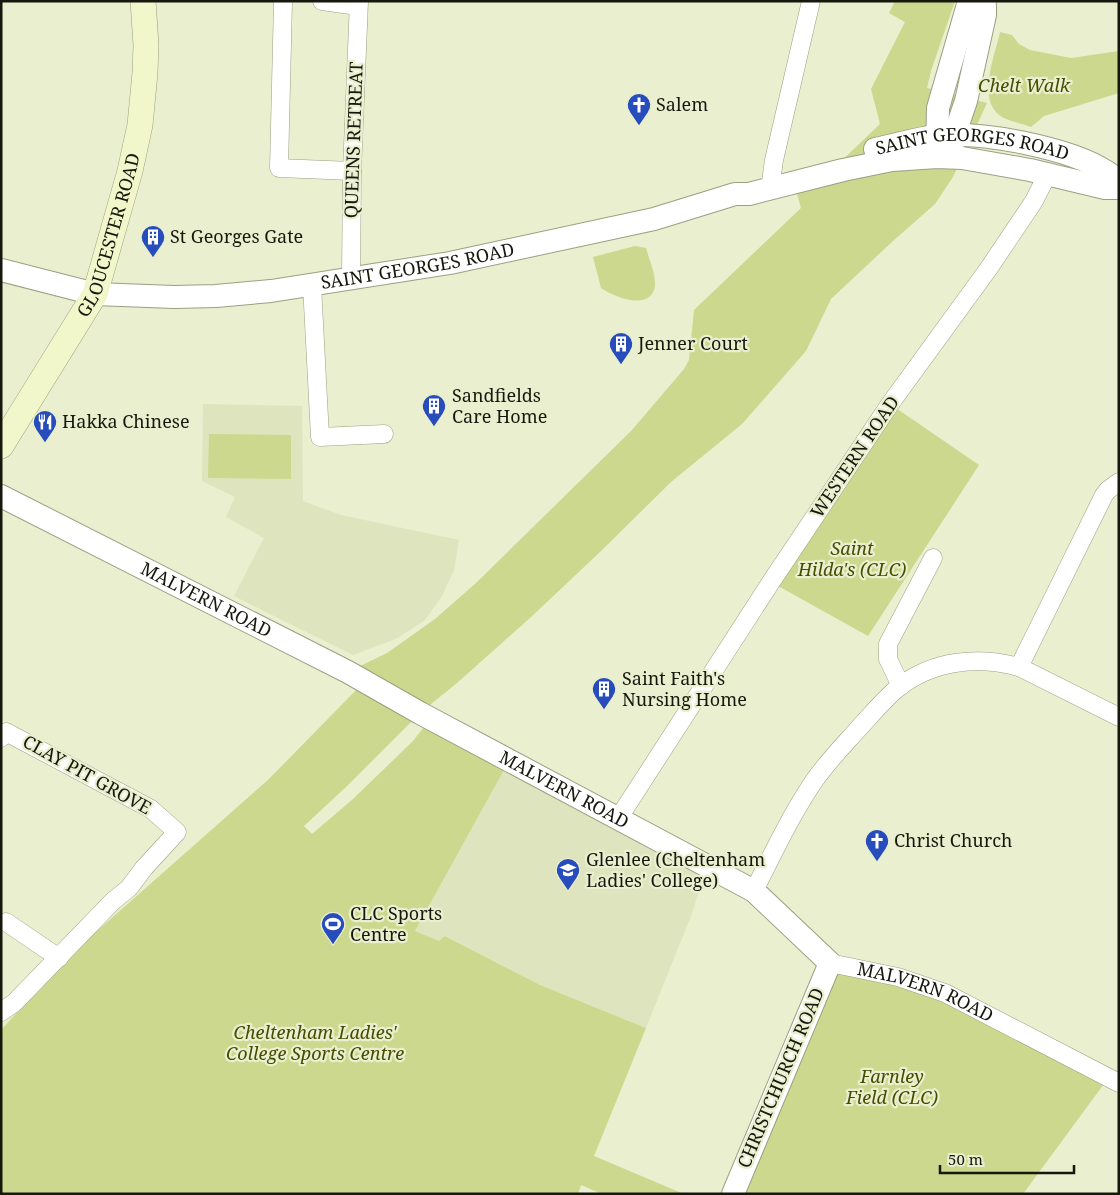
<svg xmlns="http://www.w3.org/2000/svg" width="1120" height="1195" viewBox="0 0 1120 1195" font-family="'Noto Serif',serif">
<rect width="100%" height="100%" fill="#e9efcf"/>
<g fill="#dee4bd">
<polygon points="203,404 302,406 303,501 341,515 459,540 454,570 442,596 425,620 398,638 353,655 234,596 264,538 226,517 235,497 202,481"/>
<polygon points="509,761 707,866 691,916 646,1028 540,985 446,936 439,941 415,931"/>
</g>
<g fill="#ccd88d">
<polygon points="895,1 955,1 931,71 927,88 987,103 953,177 935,204 893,241 831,299 806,351 742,424 671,482 600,552 530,618 457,683 420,713 346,787 304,826 312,834 353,799 413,741 431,718 509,761 415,931 439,941 445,936 540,985 646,1028 594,1156 684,1194 602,1194 581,1185 578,1194 1,1194 1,1030 71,954 268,780 365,681 348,672 387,653 435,619 476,583 632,430 684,369 689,360 694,310 801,208 793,180 834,168 880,124 871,89 905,22 889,13"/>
<path d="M 1000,32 L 1012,35 L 1019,44 L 1030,50 L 1071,58 L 1119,51 L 1119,93 L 1044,116 L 1031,127 C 1021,123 1006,121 998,114 C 978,96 995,55 1000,32 Z"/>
<path d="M 635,246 L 646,248 C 649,259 656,275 655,286 C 651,312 614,297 601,288 L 593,257 Z"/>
<polygon points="890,404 979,465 868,636 771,582"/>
<polygon points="209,434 291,435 291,479 208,478"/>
<polygon points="830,963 898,977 1109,1077 1023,1194 733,1194"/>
</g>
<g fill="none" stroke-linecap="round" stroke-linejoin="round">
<g stroke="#9ba082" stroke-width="19">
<g id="minor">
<polyline points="283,1 279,168 352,171"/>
<polyline points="322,1 358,6"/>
<polyline points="770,189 774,160 811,1"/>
<polyline points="351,279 352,171 359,1"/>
<polyline points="312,285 320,437 384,434"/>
<polyline points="1019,667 1104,495 1108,490 1119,482"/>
<polyline points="901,686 888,659 888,644 933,558"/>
<polyline points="1,738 6,732 151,809 177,832 144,868 129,888 113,901 14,1003 1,1012"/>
<polyline points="618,819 771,582 890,404 989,268 1034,201 1047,175"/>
<path d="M 754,891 C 772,855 790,817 812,784 C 825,764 843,746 859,728 C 872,714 884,699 899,687 C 934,660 978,656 1019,667 L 1119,717"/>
<polyline points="6,922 59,958"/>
<path id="s1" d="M 830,963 L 898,977 L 945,993 L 1119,1083"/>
</g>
</g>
<g stroke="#9ba082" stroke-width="24">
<g id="tertiary">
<path id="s2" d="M 875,149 C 895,145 915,139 935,136 C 979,130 1070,148 1107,172 C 1111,174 1115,179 1119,182"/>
<polyline points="952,150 954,136 966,101 985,15 985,5 983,1"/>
<polyline points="937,151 938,108 969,1"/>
<path id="s3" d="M 1,270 L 95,294 L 174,297 L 216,296 L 271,291 L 450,263 L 654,219 L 735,194 L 749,194 L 843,170 L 892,160 L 937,157 L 962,158 L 1030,170 L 1105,188 L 1119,188"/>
<path id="s4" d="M 1,496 L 348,672 L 420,713 L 754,891 L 830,963 L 733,1194"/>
</g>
</g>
<g stroke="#9ba082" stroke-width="26">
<g id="secondary">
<path id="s5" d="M 1,446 L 95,294 L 130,171 L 140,125 L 145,73 L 146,45 L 143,1"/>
</g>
</g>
<use href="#minor" stroke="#fff" stroke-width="18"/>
<use href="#tertiary" stroke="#fff" stroke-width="22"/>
<use href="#secondary" stroke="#f2f7cb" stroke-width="25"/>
</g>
<defs>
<g id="church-pin" transform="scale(1.25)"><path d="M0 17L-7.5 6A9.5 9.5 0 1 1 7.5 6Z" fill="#274cbb" stroke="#e9efcf"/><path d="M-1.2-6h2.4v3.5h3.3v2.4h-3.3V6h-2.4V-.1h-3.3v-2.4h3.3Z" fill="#fff"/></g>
<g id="building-pin" transform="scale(1.25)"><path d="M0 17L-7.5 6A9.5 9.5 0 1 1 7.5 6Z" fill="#274cbb" stroke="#e9efcf"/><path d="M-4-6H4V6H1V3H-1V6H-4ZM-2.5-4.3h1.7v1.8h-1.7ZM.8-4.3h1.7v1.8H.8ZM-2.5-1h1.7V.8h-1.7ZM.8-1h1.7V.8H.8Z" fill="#fff"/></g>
<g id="restaurant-pin" transform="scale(1.25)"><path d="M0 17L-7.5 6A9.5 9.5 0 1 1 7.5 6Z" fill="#274cbb" stroke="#e9efcf"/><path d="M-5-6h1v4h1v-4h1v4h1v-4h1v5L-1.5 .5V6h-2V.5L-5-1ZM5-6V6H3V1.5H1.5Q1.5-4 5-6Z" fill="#fff"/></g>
<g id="school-pin" transform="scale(1.25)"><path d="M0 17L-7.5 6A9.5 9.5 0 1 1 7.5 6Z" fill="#274cbb" stroke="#e9efcf"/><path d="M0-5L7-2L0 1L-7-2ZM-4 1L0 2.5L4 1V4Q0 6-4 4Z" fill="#fff"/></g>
<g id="stadium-pin" transform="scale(1.25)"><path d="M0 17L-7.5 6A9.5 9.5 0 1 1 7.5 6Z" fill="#274cbb" stroke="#e9efcf"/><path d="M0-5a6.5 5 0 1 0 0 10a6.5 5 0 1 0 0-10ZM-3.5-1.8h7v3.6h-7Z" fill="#fff"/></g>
</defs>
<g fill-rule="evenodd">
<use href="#church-pin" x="639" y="105"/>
<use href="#building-pin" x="153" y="237"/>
<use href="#building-pin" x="621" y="344"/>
<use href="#building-pin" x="434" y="406"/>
<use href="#restaurant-pin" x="45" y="422"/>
<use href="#building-pin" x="604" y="689"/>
<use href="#church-pin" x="877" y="841"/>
<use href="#school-pin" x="568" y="870"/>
<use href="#stadium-pin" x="333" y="924"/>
</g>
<g text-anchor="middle" stroke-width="4.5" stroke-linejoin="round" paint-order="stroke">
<g font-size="18" font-style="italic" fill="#464d00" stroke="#e9efcf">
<text x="1024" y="92">Chelt Walk</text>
<text x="852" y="555">Saint<tspan x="852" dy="21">Hilda's (CLC)</tspan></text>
<text x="315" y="1039">Cheltenham Ladies'<tspan x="315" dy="21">College Sports Centre</tspan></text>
<text x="892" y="1083">Farnley<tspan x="892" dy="21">Field (CLC)</tspan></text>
</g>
<g font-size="18" fill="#17180d" stroke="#e9efcf" text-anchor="start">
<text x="656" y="111">Salem</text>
<text x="170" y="243">St Georges Gate</text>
<text x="638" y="350">Jenner Court</text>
<text x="452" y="402">Sandfields<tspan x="452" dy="21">Care Home</tspan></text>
<text x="62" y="428">Hakka Chinese</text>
<text x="622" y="685">Saint Faith's<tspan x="622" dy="21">Nursing Home</tspan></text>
<text x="894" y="847">Christ Church</text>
<text x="586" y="866">Glenlee (Cheltenham<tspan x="586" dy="21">Ladies' College)</tspan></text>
<text x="350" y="920">CLC Sports<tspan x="350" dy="21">Centre</tspan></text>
</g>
<g font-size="18" fill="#17180d" stroke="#e9efcf">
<text transform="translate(354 140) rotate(-88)" y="6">QUEENS RETREAT</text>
<text dy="6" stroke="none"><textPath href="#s2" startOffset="99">SAINT GEORGES ROAD</textPath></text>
<text dy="6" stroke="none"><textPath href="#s5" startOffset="239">GLOUCESTER ROAD</textPath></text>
<text dy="6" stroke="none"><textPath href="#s3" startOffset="422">SAINT GEORGES ROAD</textPath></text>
<text transform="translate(855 457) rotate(-56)" y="6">WESTERN ROAD</text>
<text dy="6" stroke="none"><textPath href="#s4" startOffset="230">MALVERN ROAD</textPath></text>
<text transform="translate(87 775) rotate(29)" y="6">CLAY PIT GROVE</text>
<text dy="6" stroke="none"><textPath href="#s4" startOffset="635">MALVERN ROAD</textPath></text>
<text dy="6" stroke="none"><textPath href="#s1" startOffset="100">MALVERN ROAD</textPath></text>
<text transform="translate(781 1078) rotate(-67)" y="6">CHRISTCHURCH ROAD</text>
</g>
</g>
<rect width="1120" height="1195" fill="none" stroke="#17180d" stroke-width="5"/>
<path d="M940 1165v8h134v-8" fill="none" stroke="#17180d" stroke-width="2.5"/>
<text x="948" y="1165" font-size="15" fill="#17180d" stroke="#e9efcf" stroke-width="4" paint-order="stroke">50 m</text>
</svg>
